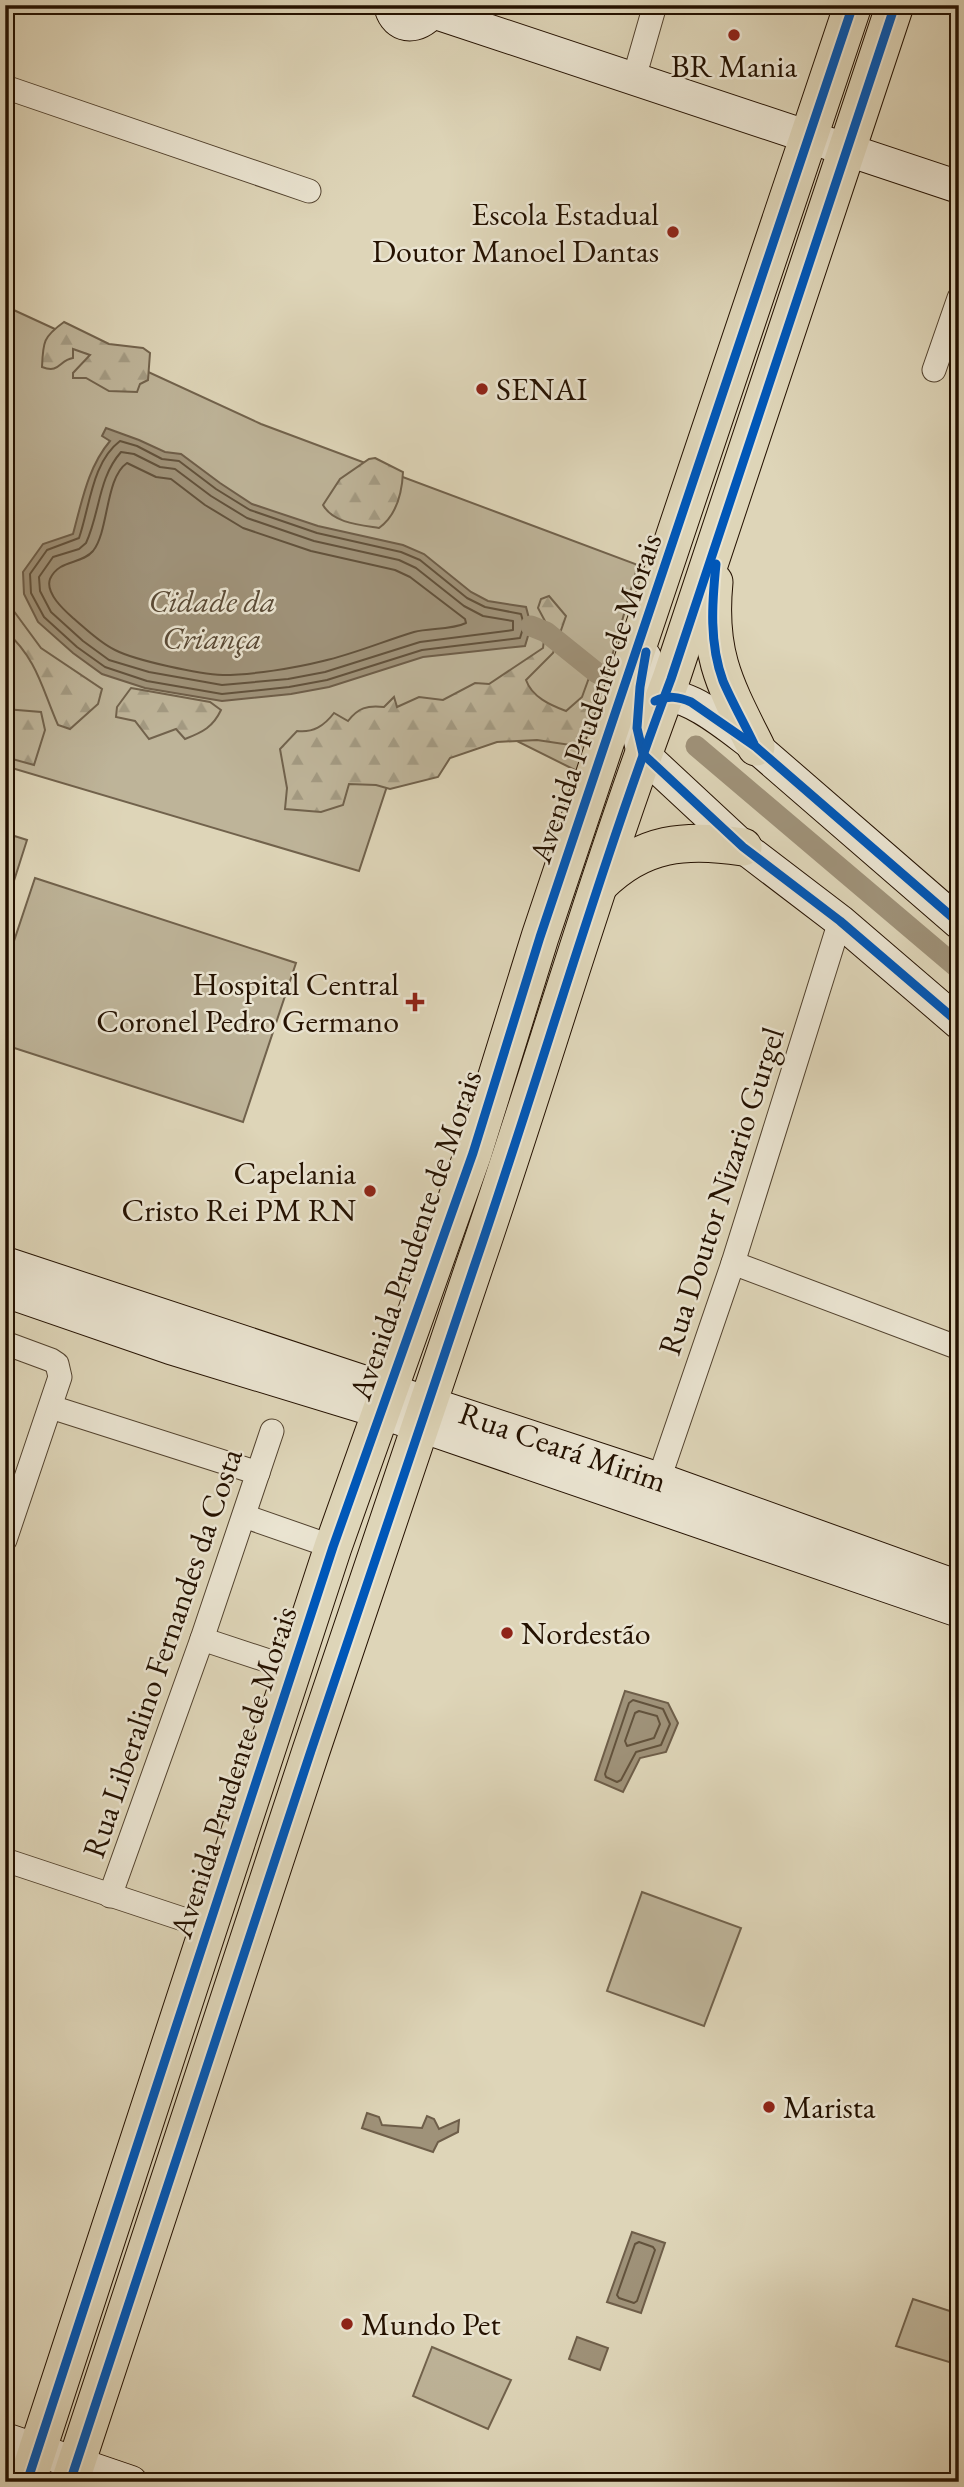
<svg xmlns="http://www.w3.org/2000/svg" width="964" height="2487" viewBox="0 0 964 2487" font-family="'EB Garamond',serif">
<defs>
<pattern id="forest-firs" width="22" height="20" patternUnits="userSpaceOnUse" patternTransform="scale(1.75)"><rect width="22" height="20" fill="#beb499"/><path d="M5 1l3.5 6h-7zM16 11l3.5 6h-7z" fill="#a39a82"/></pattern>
</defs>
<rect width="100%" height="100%" fill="#ded5b8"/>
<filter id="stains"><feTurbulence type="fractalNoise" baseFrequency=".00286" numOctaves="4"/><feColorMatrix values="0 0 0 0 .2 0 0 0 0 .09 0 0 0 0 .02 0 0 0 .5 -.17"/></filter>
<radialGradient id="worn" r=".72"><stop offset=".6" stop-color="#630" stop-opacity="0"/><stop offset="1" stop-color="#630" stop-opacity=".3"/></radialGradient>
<g fill="#beb499" stroke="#71624c" stroke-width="2">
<polygon points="5,306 261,424 638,565 579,772 509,737 395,762 359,871 5,766"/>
<polygon points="5,833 27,840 5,909"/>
<polygon points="35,878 296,963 243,1122 5,1045 5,968"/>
<polygon points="642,1892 741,1928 704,2026 607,1991"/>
<polygon points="913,2299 959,2314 959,2365 896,2346"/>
<polygon points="432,2347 511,2380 488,2429 413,2396"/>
</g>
<g fill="url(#forest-firs)" stroke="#71624c" stroke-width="2">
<path d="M 64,322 L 109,344 L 143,348 L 150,353 L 148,380 L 140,384 L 137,392 L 109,391 L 86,378 L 73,378 L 73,373 L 90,355 L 73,349 L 73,358 C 59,360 60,374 42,367 C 43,342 43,337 64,322 Z"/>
<path d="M 375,458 L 403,472 C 402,494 397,515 379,528 C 360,525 333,523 323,505 L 340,479 L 369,459 Z"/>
<path d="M 5,582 L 12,584 L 13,610 L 41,648 L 102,689 L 98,704 L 70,729 L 58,725 C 41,686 38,661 5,630 Z"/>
<path d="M 549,596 L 566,616 L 553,653 L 526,680 C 532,697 550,705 566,711 L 582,697 L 590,675 L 605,671 L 617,676 L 594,731 L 577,746 L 537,740 L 497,742 L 450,758 L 438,777 L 390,789 L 376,785 L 349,784 L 343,805 L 321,812 L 285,809 L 287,788 L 280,749 L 297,731 C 313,733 324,726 334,713 L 348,721 C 358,708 367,705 384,707 L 394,697 L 397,707 L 419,697 L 443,700 L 475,683 L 489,684 L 543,648 L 546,623 L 538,608 L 541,599 Z"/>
<path d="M 131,688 L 210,702 L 221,710 C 213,727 203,732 185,739 L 176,729 L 149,739 L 135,721 L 116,717 L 117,707 Z"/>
<polygon points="5,709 41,712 45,730 34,765 5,757"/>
</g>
<g fill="#9f9279" stroke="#6e5e49" stroke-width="2">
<path d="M 106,428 L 139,440 L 165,452 L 181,454 L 220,483 L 252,504 L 318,526 L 403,545 L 424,554 L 471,592 L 488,601 L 526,607 L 531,626 L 525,646 L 423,657 L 329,687 L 291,694 L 222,701 L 145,688 L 102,674 L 73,653 L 38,622 L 24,594 L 23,572 L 43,544 L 73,534 C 82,501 88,467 110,441 L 102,436 Z"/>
<polygon points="625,1691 668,1703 678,1723 666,1752 640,1758 623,1792 595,1780"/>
<polygon points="367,2113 379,2117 382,2125 422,2128 427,2116 434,2119 439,2129 459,2120 458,2132 438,2142 433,2152 362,2128"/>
<polygon points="632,2232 665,2243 641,2313 607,2302"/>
<polygon points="577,2337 608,2348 600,2370 569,2359"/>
</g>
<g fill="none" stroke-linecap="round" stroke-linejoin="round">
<g stroke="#62523c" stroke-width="2">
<path d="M 120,441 L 137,446 L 162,459 L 179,461 L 216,489 L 250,510 L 317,533 L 401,552 L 420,560 L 467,598 L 485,607 L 521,614 L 524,625 L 520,638 L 422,650 L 327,680 L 289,687 L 222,694 L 147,681 L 105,667 L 77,647 L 44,617 L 31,593 L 30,574 L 47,550 L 79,538 C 90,506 92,462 120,441 Z"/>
<path d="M 121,452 L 134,454 L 160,467 L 175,469 L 211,496 L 247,518 L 314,541 L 399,560 L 416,568 L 464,606 L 483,616 L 513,621 L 513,630 L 420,642 L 325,672 L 288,679 L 222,685 L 149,672 L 109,660 L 83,641 L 51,612 L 40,591 L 39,577 L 53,557 L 79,549 L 86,543 C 100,513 98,478 121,452 Z"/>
<path d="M 127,463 L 156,477 L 171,479 L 205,505 L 243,528 L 311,551 L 395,570 L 410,577 L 465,619 L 466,623 C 451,630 430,628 414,632 C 384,641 354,654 323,661 C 295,668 252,675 223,675 C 199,674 137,661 115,650 C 100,643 86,629 73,618 C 64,610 45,593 50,579 C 59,559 81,565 93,551 C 109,531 105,478 127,463 Z"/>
<polygon points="633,1700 663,1709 670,1724 661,1745 636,1752 621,1780 617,1782 606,1777 605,1774 629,1703"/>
<polygon points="639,1711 657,1716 660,1724 654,1738 627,1746 625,1741 635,1713"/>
<polygon points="639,2242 653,2247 655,2250 637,2301 634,2303 619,2298 617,2295 635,2244"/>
</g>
<g stroke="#9f9279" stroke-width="21">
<polyline points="531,626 546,632 597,673"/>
<polyline points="696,746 959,969"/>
</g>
<g stroke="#52422e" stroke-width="25">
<g id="street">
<polyline points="634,78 655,5"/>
<polyline points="5,87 309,191"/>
<polyline points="934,370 959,298"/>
<polyline points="733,1263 959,1348"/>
<polyline points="5,1343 51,1360 57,1364 60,1377 5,1540"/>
<polyline points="51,1407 258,1473"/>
<polyline points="659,1479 733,1263 840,921"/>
<polyline points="244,1516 333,1547"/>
<polyline points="202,1639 293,1669"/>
<polyline points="5,1860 207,1927"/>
<polyline points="110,1896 202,1639 272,1431"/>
</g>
</g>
<g stroke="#241100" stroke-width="34">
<g id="secondary">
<path d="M 390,5 C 394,25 411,30 426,18 L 432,5"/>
<polyline points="430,11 959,187"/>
<polyline points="645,657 637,728 643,754 743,847 840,921 959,1023"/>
<path d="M 644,707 C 650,704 657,698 664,697 C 690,692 735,732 756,747 L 959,923"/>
<polyline points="5,1263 659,1479 959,1587"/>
<polyline points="5,1291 170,1348 380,1412 959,1611"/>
<polyline points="5,2439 131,2482"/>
</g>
</g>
<g stroke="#241100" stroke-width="39">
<g id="primary">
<path d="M 714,582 C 707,654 725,685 756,747"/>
<path d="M 600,884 C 642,842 686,838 743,847"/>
<polyline points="27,2482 333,1547 473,1153 540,937 853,5"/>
<path d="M 70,2482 C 203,2076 336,1671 474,1267 C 541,1072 598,872 671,679 L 895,5"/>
</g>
</g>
<use href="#street" stroke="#eae4d1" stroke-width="23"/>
<use href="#secondary" stroke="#eae4d1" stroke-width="32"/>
<use href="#primary" stroke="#ded5b8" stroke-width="37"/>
<g stroke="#eae4d1" stroke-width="13">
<g id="cycleway">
<path d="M 716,564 C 712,603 709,643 723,681 C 732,702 744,723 754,744"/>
<polyline points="646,652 640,687 637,728 643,754 743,847 840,921 959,1023"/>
<path d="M 655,701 C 668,695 679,697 691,702 L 756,747 L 959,923"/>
<polyline points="27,2482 333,1547 473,1153 540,937 853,5"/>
<path d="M 70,2482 C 203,2076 336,1671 474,1267 C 541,1072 598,872 671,679 L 895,5"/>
</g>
</g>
<use href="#cycleway" stroke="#0057b8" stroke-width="9"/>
</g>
<g fill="#8f2418" stroke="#eae4d1" stroke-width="2.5">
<circle cx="734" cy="35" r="7"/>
<circle cx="673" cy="232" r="7"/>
<circle cx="482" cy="389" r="7"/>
<path d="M411.5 991.5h7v7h7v7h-7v7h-7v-7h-7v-7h7z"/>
<circle cx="370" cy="1191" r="7"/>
<circle cx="507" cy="1633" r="7"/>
<circle cx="769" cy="2107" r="7"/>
<circle cx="347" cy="2324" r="7"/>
</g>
<g text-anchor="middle" stroke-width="5" stroke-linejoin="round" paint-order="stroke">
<g font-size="32" fill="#241100" stroke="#eae4d1" text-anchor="start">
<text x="734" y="77" text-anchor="middle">BR Mania</text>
<text x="659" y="225" text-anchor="end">Escola Estadual<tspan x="659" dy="37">Doutor Manoel Dantas</tspan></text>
<text x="496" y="400">SENAI</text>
<text x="399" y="995" text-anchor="end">Hospital Central<tspan x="399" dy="37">Coronel Pedro Germano</tspan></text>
<text x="356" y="1184" text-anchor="end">Capelania<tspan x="356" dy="37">Cristo Rei PM RN</tspan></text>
<text x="521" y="1644">Nordestão</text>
<text x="783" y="2118">Marista</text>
<text x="361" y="2335">Mundo Pet</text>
</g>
<g font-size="32" font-style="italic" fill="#5a4a36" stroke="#eae4d1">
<text x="212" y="612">Cidade da<tspan x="212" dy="37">Criança</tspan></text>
</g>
<g font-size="32" fill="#241100" stroke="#eae4d1">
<text transform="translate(595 698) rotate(-71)" y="11">Avenida Prudente de Morais</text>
<text transform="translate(721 1191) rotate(-72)" y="11">Rua Doutor Nizario Gurgel</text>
<text transform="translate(415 1235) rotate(-71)" y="11">Avenida Prudente de Morais</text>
<text transform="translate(563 1447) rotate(19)" y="11">Rua Ceará Mirim</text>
<text transform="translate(162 1653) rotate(-71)" y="11">Rua Liberalino Fernandes da Costa</text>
<text transform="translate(233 1772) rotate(-72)" y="11">Avenida Prudente de Morais</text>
</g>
</g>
<rect width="964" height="2487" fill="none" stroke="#ded5b8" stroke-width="28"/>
<rect x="7" y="7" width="950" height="2473" fill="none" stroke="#241100" stroke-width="3.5"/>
<rect x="14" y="14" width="936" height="2459" fill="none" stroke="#241100" stroke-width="2"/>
<rect width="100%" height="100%" filter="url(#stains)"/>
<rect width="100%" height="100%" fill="url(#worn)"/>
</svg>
